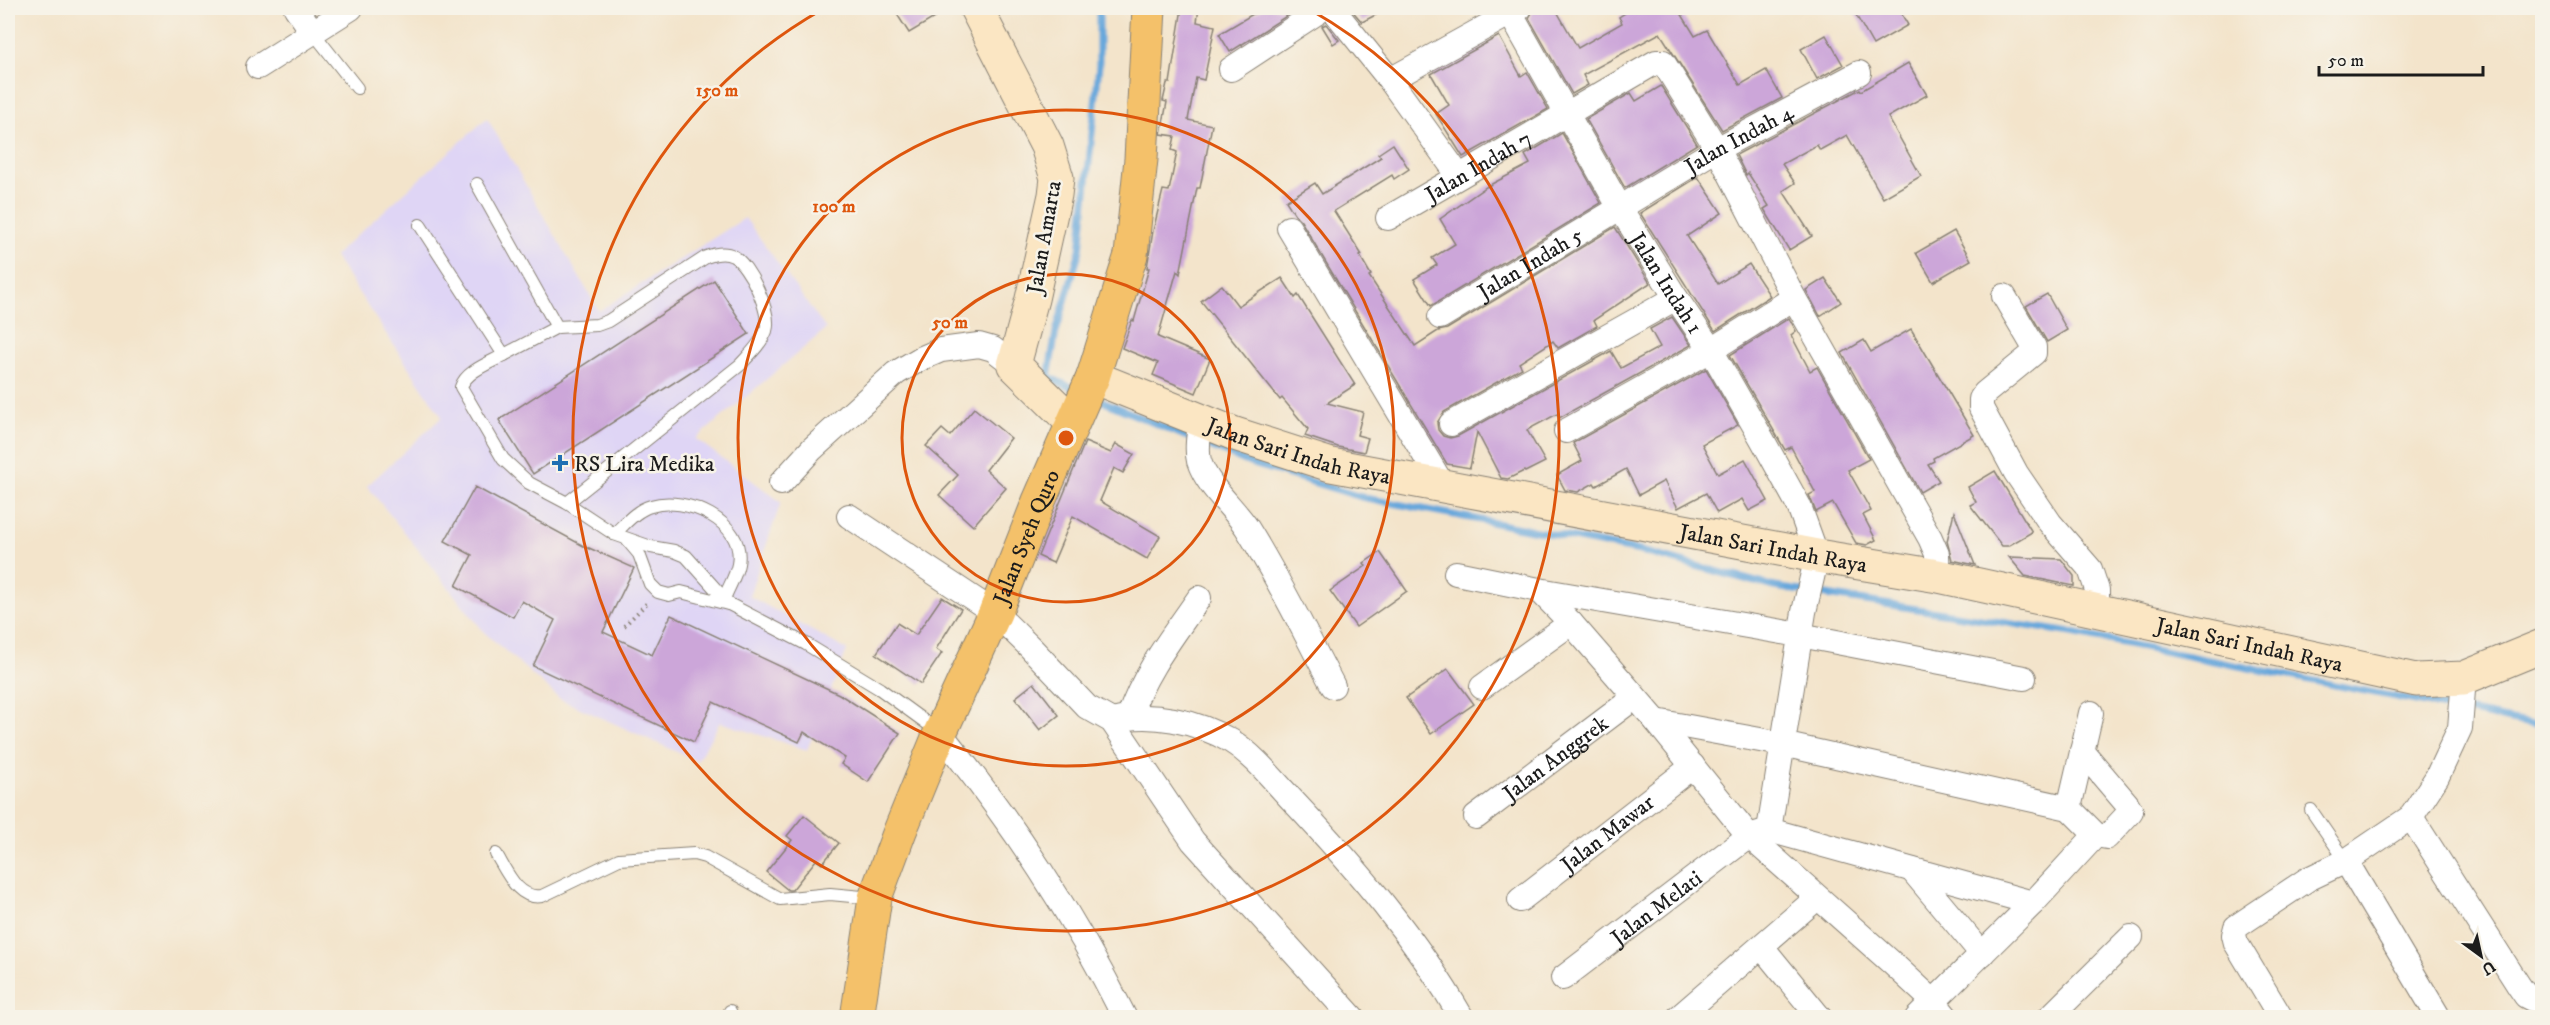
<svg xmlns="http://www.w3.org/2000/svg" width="2550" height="1025" viewBox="0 0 2550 1025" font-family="'IM FELL DW Pica',serif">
<rect width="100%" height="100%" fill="#f7f3e8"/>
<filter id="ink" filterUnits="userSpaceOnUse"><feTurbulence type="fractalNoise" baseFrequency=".0167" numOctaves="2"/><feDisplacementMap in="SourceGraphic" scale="12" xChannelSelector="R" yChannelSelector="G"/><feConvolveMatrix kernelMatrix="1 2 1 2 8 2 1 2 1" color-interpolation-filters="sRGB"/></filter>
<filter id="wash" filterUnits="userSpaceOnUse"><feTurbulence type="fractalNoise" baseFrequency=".008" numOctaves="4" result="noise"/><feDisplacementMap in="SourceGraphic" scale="24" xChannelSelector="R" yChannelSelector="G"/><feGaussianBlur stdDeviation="1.35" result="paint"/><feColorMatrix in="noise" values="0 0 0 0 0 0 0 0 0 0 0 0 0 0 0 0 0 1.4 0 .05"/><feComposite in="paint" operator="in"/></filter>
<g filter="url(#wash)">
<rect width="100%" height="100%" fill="#f3e4cb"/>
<polygon fill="#dfd5f5" points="487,118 599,311 745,218 826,329 696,439 781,502 749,596 847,650 807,750 720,722 697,761 560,699 485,633 367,486 442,417 334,256"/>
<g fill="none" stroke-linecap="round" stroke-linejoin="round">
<g stroke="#68a7db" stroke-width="7">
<polyline points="1079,391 1048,377 1056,332 1080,250 1099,65 1099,8"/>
<polyline points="1095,398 1192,439"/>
<polyline points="1203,443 1250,463 1361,497 1640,551 1775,587 2072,633 2542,726"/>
</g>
</g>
<g id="blocks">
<g fill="#cca6d9">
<polygon points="893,8 951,8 909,33"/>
<polygon points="1182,8 1199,8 1197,22 1215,26 1204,80 1196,78 1188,120 1212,125 1200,188 1197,188 1180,274 1177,271 1158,337 1210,359 1196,393 1153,375 1158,363 1122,348 1132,320 1134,321 1149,268 1147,268 1153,231 1163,190 1169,191 1177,152 1172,150 1175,136 1161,134 1167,102 1163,101 1167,83 1170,83"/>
<polygon points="1263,8 1299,8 1230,52 1219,34"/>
<polygon points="1350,8 1389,8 1362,22"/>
<polygon points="1540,8 1555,8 1578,48 1622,23 1619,17 1625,13 1622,8 1678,8 1695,36 1707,30 1740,85 1766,70 1782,98 1722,130 1660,33 1583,75 1588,85 1572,94 1529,18 1533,11"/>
<polygon points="1852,8 1898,8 1908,25 1873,45"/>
<polygon points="1326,24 1339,40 1333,44 1322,26"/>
<polygon points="1826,35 1843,65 1817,79 1801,49"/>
<polygon points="1499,36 1521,76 1527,72 1548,109 1463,157 1436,114 1449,105 1431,74"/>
<polygon points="1908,63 1927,95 1888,117 1921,176 1883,198 1847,135 1820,150 1817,145 1782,164 1795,183 1783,191 1812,236 1789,250 1764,209 1769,206 1748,173 1746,175 1736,155 1860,89 1861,91"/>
<polygon points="1661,86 1697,144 1625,188 1586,119 1631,93 1636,101"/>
<polygon points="1562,133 1601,203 1431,306 1414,279 1437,265 1432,258 1455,244 1440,219 1486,187 1530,164 1525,155"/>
<polygon points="1393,144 1409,169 1394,179 1392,175 1334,211 1362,255 1360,256 1371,275 1369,276 1415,346 1438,331 1447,329 1615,227 1650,283 1594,320 1597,326 1558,348 1553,341 1519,363 1522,368 1444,412 1437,423 1438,430 1443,436 1450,438 1458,436 1611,351 1621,368 1660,347 1650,329 1672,317 1691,345 1559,418 1557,414 1527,430 1545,462 1525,472 1524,471 1508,479 1501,478 1477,432 1470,468 1447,464 1301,221 1295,215 1286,201 1315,183 1322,194 1381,157 1378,154"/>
<polygon points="1698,177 1722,213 1687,236 1718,284 1749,264 1770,296 1715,331 1640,213"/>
<polygon points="1954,231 1971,260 1933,282 1916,253"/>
<polygon points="1282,278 1295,298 1298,295 1355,385 1327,403 1363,412 1357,435 1368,438 1364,452 1338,447 1305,436 1308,429 1282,398 1280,400 1201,301 1222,285 1238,306"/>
<polygon points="1825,278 1841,302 1820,316 1806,290"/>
<polygon points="714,280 749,334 533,474 499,420"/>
<polygon points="2047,294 2067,330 2047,342 2026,306"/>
<polygon points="1789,318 1796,331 1791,335 1810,371 1817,367 1869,459 1848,470 1871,511 1863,515 1876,540 1867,545 1856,543 1833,503 1816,512 1809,495 1815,492 1791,447 1785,450 1730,355"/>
<polygon points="1911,329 1974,435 1933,458 1934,461 1928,464 1939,481 1920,492 1842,353 1864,340 1871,352"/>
<polygon points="1706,369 1738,425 1702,444 1718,474 1745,459 1768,501 1749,511 1742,499 1717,513 1706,493 1678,508 1664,481 1639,495 1626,469 1596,486 1594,483 1578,492 1565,490 1557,475 1582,461 1573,443"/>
<polygon points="974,408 1011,438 986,470 1006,488 973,526 939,495 958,475 926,446 942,429 950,436"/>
<polygon points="1085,442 1111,453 1116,444 1134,454 1123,473 1114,468 1100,501 1160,536 1147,559 1073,516 1053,563 1038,556"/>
<polygon points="1995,471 2032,532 2008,546 2002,546 1970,505 1976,502 1968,487"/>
<polygon points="475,487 589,549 589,548 634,568 603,632 652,655 671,615 839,694 900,733 868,782 841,764 845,758 804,732 799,742 713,702 694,742 533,666 555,620 522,601 513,617 456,586 472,555 445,541"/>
<polygon points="1954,512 1975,565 1952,560 1947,541"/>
<polygon points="1380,552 1407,591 1356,627 1330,591 1366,566 1364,563"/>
<polygon points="2009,557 2061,559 2074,576 2074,586 2025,576"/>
<polygon points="942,597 961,609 936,649 942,653 921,684 876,654 897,623 916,635"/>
<polygon points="1448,669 1474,704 1431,734 1406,698"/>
<polygon points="1034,683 1059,715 1040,730 1015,698"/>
<polygon points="804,815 839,843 822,864 816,860 792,890 788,890 766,872 792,840 787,836"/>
</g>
</g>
</g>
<g filter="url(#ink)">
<use href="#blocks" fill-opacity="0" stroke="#888074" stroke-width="1.5"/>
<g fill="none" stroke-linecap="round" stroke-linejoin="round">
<g stroke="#888074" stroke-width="14">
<g id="lane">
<polyline points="312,31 357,88"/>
<polyline points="477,184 557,327 504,355"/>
<path d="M 420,225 L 504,355 C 490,363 466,371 461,387 L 503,459 L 529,483 L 567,503 L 614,534 L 651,547 L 674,551 L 686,556 L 729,604 L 806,644 L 880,689 L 939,732"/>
<path d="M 557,327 L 597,325 L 608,321 L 706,257 C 714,254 724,251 733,256 C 749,264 772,313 766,331 C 761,344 749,355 740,365 L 567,503"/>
<path d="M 614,534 C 625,524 636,510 651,506 C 685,495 746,521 738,564 C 736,576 728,588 724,599"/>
<polyline points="628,541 639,554 650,584 658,592 669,595 681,592 728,604"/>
<polyline points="2311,810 2346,861"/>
<path d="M 496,854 C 507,872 518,900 542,896 L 619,859 L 694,854 L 705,857 L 780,899 L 830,894 L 873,898"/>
<polyline points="730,1011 733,1018"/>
</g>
</g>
<g stroke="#888074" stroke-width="26">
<g id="street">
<polyline points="296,8 312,31"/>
<polyline points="1332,8 1390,80 1459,176"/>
<path id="s1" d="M 1510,13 L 1620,208 L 1676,298 L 1711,350 L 1762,439 L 1799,506 L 1817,556 L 1804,612 L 1769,830"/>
<polyline points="258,67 351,8"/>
<polyline points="1231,69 1324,8"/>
<polyline points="1390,80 1520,8"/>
<path id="s2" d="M 1388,218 L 1656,62 L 1663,62 L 1717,149 L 1794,298 L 1930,538 L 1937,554 L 1938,576"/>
<polyline points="1289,228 1442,484"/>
<polyline points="2004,296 2034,347 2034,353 1985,393 1981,399 1981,408 2016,473 2050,523 2090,569 2097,590 2097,612"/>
<path id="s3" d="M 1440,317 L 1717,149 L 1859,73"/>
<path d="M 1201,420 C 1199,432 1196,448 1199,461 C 1207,486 1233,507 1247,528 C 1279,579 1305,633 1333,686"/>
<polyline points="1451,424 1676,298"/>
<polyline points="1566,431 1711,350 1794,298"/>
<polyline points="781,483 812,449 896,373 920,359 941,350 979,345 993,349 1014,365"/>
<polyline points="849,516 995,613 1031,648 1087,707 1112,721 1193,841 1353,1018"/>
<polyline points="1456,573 1539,590 1800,635 2024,678"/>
<polyline points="1539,590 1571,623 1656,721 1749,836 1892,963 1934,1002 1947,1018"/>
<polyline points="1482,687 1571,623"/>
<path d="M 1129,717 C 1144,672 1173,636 1199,598"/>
<path d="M 1112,721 C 1151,711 1196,721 1231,741 C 1255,756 1274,781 1293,801 C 1356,868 1416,938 1462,1018"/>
<polyline points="1656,721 1782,744 2069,808 2093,832 2093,838 2033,903 1917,1018"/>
<path d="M 940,733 C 1014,825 1072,912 1125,1018"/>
<polyline points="2082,751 2127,804 2131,811 2107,837 2095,835"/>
<polyline points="2069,808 2091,713"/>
<path id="s4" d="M 1476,817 L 1634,698"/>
<polyline points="2411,817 2437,777 2460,728 2464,678"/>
<polyline points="2346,861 2439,1018"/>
<polyline points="1912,870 1982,954"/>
<path id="s5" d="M 1520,900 L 1693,766"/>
<polyline points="1762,947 1820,1018"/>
<path id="s6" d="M 1563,978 L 1749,836 L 1769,830 L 2033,903"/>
<polyline points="1678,1018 1817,898"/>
<polyline points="2049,1018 2131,937"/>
<polyline points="2281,1018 2236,943 2234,935 2236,927 2308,879 2346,861 2411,817 2519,986 2526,996 2532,999 2542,995"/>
</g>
</g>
<g stroke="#888074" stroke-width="35">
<g id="secondary">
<polyline points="976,8 1047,146 1057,178 1055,195 1032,299 1014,365 1072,422"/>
<path id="s7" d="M 1093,377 L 1235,434 L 1331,465 L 1817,556 L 1938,576 L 2416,680 L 2464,678 L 2542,646"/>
</g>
</g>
<g stroke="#888074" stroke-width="35">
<g id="primary">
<path id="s8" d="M 857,1018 L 875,898 L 900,831 L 940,733 L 995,613 L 1039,501 L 1093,377 L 1131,255 L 1141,159 L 1149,8"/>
</g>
</g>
<polyline stroke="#888074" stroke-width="4" stroke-dasharray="1.5 4.5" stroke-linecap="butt" points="624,626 647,603"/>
<use href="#lane" stroke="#fff" stroke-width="12"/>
<use href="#street" stroke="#fff" stroke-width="24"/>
<use href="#secondary" stroke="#fbe6c3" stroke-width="33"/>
<use href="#primary" stroke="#f4c16a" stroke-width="33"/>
</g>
</g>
<g fill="none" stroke="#de560d" stroke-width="3">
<circle cx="1066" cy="438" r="164"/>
<circle cx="1066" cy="438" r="328"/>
<path d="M1309 9A493 493 0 1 1 823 9"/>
</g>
<path fill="#1f6fb2" stroke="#f7f3e8" stroke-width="2" d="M557 454h6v6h6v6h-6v6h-6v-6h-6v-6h6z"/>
<g text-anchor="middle" stroke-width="5" stroke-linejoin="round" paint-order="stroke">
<g font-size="22" fill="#1c1c1c" stroke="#f7f3e8">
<text dy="8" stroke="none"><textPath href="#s3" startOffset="348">Jalan Indah 4</textPath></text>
<text dy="8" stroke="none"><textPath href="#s2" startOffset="104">Jalan Indah 7</textPath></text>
<text transform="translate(1043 237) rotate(-80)" y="8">Jalan Amarta</text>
<text dy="8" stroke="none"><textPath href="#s3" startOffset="105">Jalan Indah 5</textPath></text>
<text dy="8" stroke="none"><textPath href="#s1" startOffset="312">Jalan Indah 1</textPath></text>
<text dy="8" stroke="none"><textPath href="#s7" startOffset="219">Jalan Sari Indah Raya</textPath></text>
<text dy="8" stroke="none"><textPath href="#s8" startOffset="513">Jalan Syeh Quro</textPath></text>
<text dy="8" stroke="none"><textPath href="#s7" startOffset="704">Jalan Sari Indah Raya</textPath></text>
<text dy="8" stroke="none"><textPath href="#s7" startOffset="1190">Jalan Sari Indah Raya</textPath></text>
<text dy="8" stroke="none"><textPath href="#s4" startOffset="99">Jalan Anggrek</textPath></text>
<text dy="8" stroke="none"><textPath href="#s5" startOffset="110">Jalan Mawar</textPath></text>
<text dy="8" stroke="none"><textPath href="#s6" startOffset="117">Jalan Melati</textPath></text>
</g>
<g font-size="22" fill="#1c1c1c" stroke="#f7f3e8" text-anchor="start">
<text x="574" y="471">RS Lira Medika</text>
</g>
</g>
<circle cx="1066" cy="438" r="9" fill="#de560d" stroke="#f7f3e8" stroke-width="3"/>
<g font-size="18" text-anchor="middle" font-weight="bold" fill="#de560d" stroke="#f7f3e8" stroke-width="5" stroke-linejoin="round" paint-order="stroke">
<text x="717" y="96">150 m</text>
<text x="834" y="212">100 m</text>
<text x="950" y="328">50 m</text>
</g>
<rect width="2550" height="1025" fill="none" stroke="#f7f3e8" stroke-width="30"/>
<g transform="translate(2481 956) rotate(147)" stroke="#f7f3e8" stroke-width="4.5" paint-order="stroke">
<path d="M0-4.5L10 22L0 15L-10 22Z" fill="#1c1c1c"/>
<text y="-9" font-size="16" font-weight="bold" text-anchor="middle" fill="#1c1c1c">U</text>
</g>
<path d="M2319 66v9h164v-9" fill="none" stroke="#1c1c1c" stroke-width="3"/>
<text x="2328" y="66" font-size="18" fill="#1c1c1c" stroke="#f7f3e8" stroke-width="4.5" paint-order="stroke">50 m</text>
</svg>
